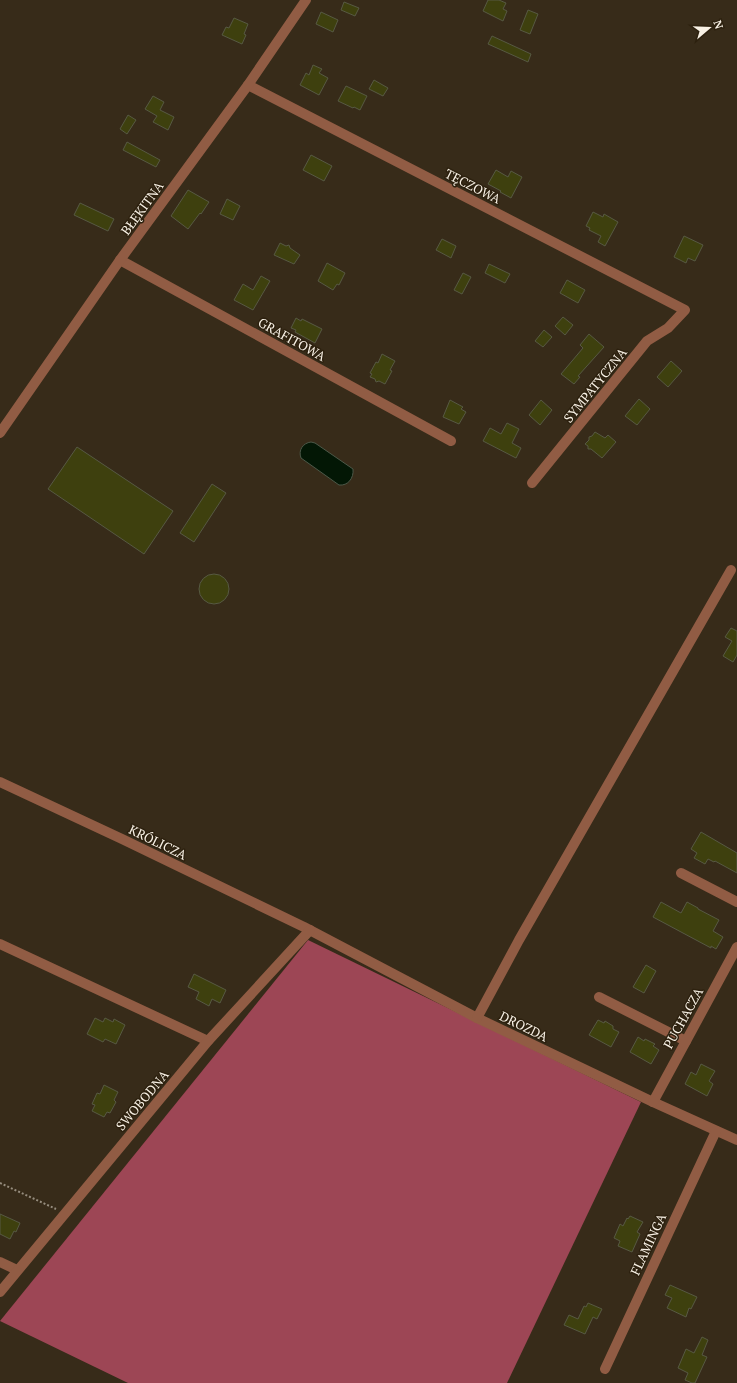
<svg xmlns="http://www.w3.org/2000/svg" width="737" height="1383" viewBox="0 0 737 1383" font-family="'PT Serif',serif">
<rect width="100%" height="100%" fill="#372b19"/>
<polygon fill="#9d4655" points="308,940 641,1102 507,1383 128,1383 0,1321"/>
<path fill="#031705" stroke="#4c5848" d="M 311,442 L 315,443 L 353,469 C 354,478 348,486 339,485 L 301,458 C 298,450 303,443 311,442 Z"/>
<g fill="#3e400e" stroke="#575943">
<polygon points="488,0 499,0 506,3 503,9 507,11 503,21 483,11"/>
<polygon points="344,2 359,8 355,16 341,10"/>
<polygon points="528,10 538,14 530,34 520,30"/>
<polygon points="321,12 338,20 333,32 316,24"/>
<polygon points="234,18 248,24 244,34 246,35 242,44 222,35 226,27 229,28"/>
<polygon points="492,36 531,54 528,62 488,44"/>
<polygon points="313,65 322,69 319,73 328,78 319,95 300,85 306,73 309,75"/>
<polygon points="374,80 388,88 383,96 369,89"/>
<polygon points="346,86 367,96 360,110 354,107 353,108 338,101"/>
<polygon points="153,96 164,102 160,110 174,117 168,130 153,122 157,116 145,109"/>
<polygon points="128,115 136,120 127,134 120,129"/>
<polygon points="127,142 160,160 156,167 123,150"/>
<polygon points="311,155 332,166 324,181 303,170"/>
<polygon points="496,170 508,177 511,171 522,177 511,198 500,192 501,191 488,184"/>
<polygon points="188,190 209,202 201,214 200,213 188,229 171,216"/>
<polygon points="227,199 240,206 233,220 220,214"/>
<polygon points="80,203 114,219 108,231 74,215"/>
<polygon points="593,212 603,217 604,214 618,222 605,246 598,242 601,236 589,230 590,228 586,226"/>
<polygon points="684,236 703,245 695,261 688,258 686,263 674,257"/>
<polygon points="442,239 456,246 451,258 436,250"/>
<polygon points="280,243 286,246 289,245 290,248 300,255 294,264 274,255"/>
<polygon points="327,263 345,273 339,285 337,284 333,290 318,281"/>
<polygon points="489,264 510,274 505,283 485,273"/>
<polygon points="463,273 471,277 462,294 454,290"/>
<polygon points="261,276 270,281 253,310 234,300 243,284 253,290"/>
<polygon points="567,280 585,290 578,303 560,293"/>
<polygon points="563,317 573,325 565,335 555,326"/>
<polygon points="296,318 301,321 302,319 322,329 315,343 295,332 296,330 291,328"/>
<polygon points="544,330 552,337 543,347 535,341"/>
<polygon points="589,334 604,347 578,376 580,377 574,384 561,374 583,348 580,345"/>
<polygon points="382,354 395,361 390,370 392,371 385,384 379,381 376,382 375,379 370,377 372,374 370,373 376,362 378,363"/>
<polygon points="671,361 682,371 668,387 657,377"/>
<polygon points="639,399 650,409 637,425 625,416"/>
<polygon points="450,400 463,407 461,409 466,412 459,424 443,417"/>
<polygon points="541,400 552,410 540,425 529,415"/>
<polygon points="507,423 519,429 512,443 521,448 516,458 483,441 490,428 501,434"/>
<polygon points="595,432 605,438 608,435 616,442 602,458 591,449 588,449 588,446 585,444 589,440 589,437 592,436"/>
<polygon points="77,447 173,511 144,554 48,489"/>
<polygon points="212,484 226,493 194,542 180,533"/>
<circle cx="214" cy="589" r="15"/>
<polygon points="731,628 737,631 737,655 733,662 723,656 732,641 725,637"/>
<polygon points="701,832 737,853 737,873 715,861 714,862 708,859 705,864 694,858 697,853 691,849"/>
<polygon points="661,902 681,913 687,902 698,908 698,909 719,920 713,931 723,937 716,949 711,946 711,948 653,917"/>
<polygon points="646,965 656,971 644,993 633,987"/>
<polygon points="194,974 226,990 220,1003 212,999 209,1006 196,999 199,992 188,987"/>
<polygon points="95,1018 103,1022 105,1018 113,1022 114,1019 125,1025 116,1044 105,1039 103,1042 87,1034"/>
<polygon points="598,1020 604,1023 605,1021 613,1026 613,1029 619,1032 611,1047 589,1035"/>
<polygon points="638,1037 644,1041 645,1039 655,1044 653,1046 659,1050 651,1064 630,1052"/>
<polygon points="701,1064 715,1071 709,1081 713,1084 707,1096 685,1084 691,1072 696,1075"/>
<polygon points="104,1085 118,1092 114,1100 116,1102 110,1113 107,1112 104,1117 92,1111 95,1105 92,1104 97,1093 100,1094"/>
<polygon points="0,1214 20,1223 16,1232 14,1231 10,1239 0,1234"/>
<polygon points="630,1216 643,1222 637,1232 640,1234 632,1252 618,1246 620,1241 614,1238 620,1224 623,1226 627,1218 628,1219"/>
<polygon points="670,1285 697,1297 691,1309 689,1308 686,1317 667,1308 672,1298 665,1295"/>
<polygon points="588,1303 602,1309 597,1319 593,1317 585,1334 564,1325 569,1315 578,1319 584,1306 586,1307"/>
<polygon points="702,1337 708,1340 702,1355 707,1357 695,1383 692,1383 685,1380 688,1373 678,1368 686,1349 694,1353"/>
</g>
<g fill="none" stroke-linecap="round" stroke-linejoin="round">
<polyline stroke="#968d7e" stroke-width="2" stroke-dasharray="2 2" stroke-linecap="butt" points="0,1183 56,1209"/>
<g stroke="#915c44" stroke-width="10">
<polyline points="248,85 685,310 668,328 647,341 532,483"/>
<polyline points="120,260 451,441"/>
<polyline points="0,433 120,260 248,85 306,0"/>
<polyline points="0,782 122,839 304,927 477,1018 653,1102 737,1140"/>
<polyline points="681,873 737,902"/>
<polyline points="0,944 208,1041"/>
<polyline points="599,997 686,1041"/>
<polyline points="477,1018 519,940 731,570"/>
<polyline points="653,1102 737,947"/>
<polyline points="0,1262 17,1270"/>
<polyline points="0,1292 208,1041 310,930"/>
<polyline points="605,1369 716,1131"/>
</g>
</g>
<g text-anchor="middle" stroke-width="3" stroke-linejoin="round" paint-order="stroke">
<g font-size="13" fill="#f8f1e5" stroke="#2d210f">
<text transform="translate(473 186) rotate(27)" y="5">TĘCZOWA</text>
<text transform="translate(142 208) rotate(-54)" y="5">BŁĘKITNA</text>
<text transform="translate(292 339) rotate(29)" y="5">GRAFITOWA</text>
<text transform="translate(595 385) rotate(-51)" y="5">SYMPATYCZNA</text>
<text transform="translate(158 842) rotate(26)" y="5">KRÓLICZA</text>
<text transform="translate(683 1018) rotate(-61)" y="5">PUCHACZA</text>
<text transform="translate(524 1026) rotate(26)" y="5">DROZDA</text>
<text transform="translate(142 1100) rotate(-50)" y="5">SWOBODNA</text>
<text transform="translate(648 1244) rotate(-65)" y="5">FLAMINGA</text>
</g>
</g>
<g transform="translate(709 28) rotate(71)" stroke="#2d210f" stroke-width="3" paint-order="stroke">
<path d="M0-3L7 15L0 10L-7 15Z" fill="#f8f1e5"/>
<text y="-6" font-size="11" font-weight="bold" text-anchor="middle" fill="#f8f1e5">N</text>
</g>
</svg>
